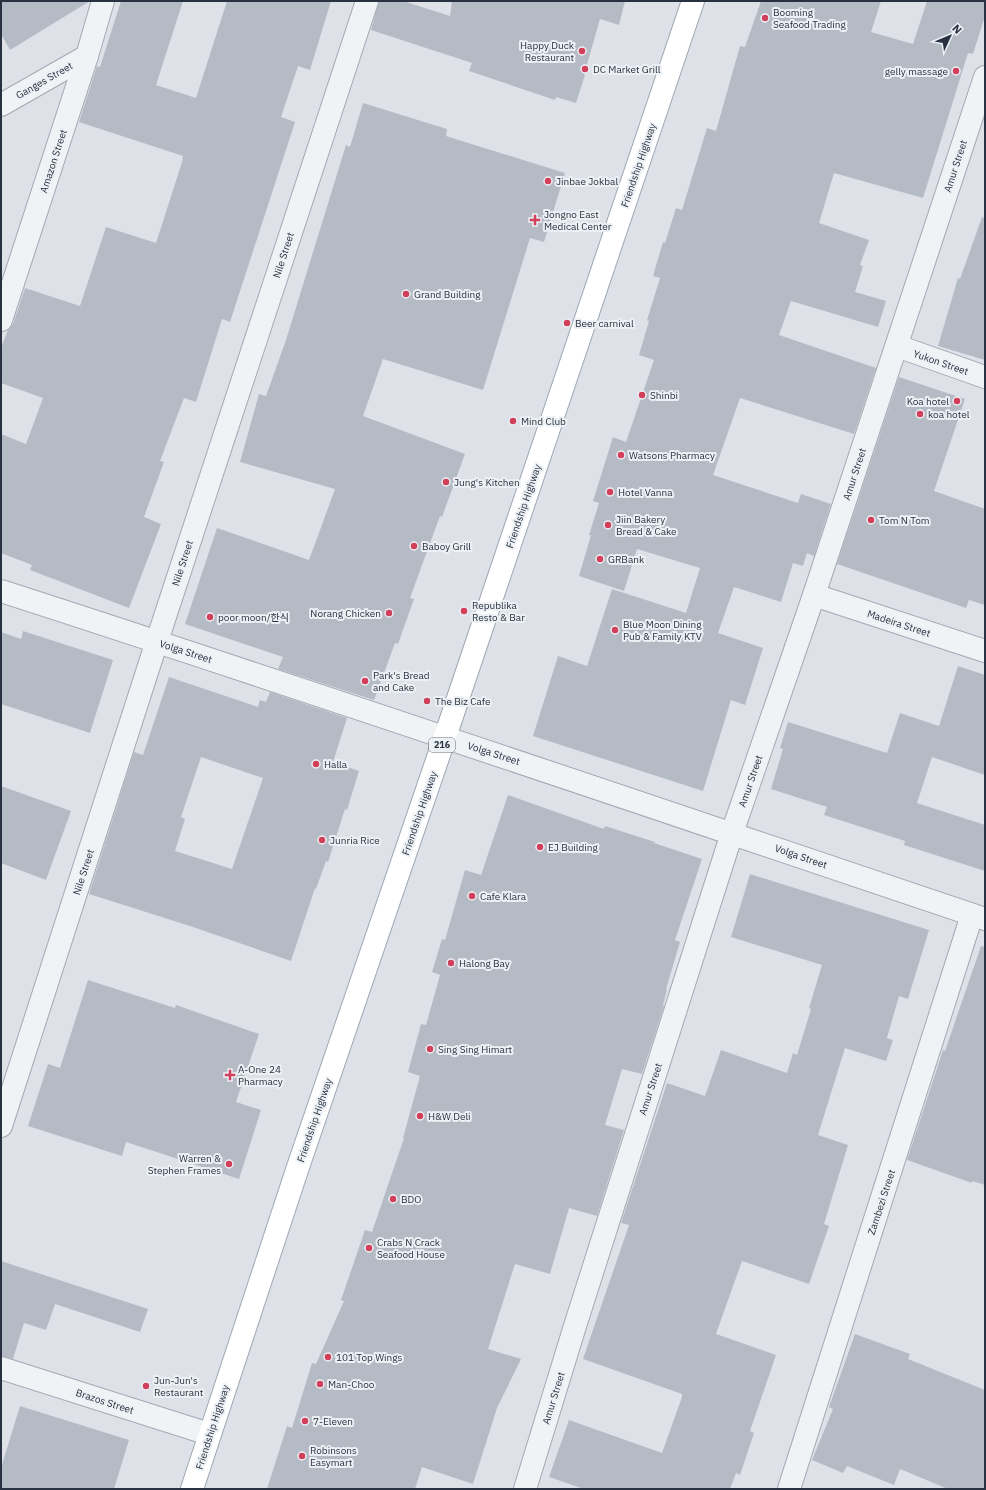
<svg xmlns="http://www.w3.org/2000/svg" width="986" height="1490" viewBox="0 0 986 1490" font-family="'IBM Plex Sans','Noto Sans KR',sans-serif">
<rect width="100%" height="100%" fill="#dee2e8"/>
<g fill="#b5bbc5" fill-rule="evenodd">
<polygon points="1,1 90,1 10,50 1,34"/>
<polygon points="121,1 183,1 156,85 196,98 227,1 331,1 310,70 298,66 281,117 295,122 230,322 222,319 196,402 184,398 160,461 164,462 144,517 161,524 129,608 30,570 32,565 1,553 1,434 26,444 43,398 1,383 1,348 8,330 13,324 25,288 80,306 106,227 156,243 183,159 182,159 183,156 79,122 97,66 100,67"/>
<polygon points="379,1 403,1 450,16 452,1 625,1 619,25 600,19 584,75 585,75 576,103 556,97 555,100 469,71 472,63 371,30"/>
<polygon points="761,1 881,1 871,32 913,44 927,1 985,1 985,16 973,54 968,53 923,198 834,173 819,223 869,240 860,265 863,266 855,292 886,301 878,327 791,301 779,335 876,368 854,434 740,398 713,475 798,503 801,494 831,504 814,556 807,553 803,566 793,563 781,602 734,587 718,633 763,648 745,705 731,700 703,791 533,736 558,656 587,666 612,589 686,613 700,568 637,549 624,591 579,576 591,535 589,535 599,503 593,501 613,437 626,442 654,360 639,355 649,321 647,320 660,278 653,276 663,242 665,243 676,208 682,210 707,128 716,131 740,46 745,47"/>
<polygon points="363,103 447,129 446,136 565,173 544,242 530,238 483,390 383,359 363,416 465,454 442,517 440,516 410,598 414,599 398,644 395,643 374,700 278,669 283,657 185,624 217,528 309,560 335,489 240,462 259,394 266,396 286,340 346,145 350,147"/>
<polygon points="982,217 985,218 985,360 938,346 958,278 960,279"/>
<polygon points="899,377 965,399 934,491 985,509 985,605 969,600 966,608 837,564"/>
<polygon points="23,631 113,660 90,733 1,704 1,632 21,639"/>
<polygon points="958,666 985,675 985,775 932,757 917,803 985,825 985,871 904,845 905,841 824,815 827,807 771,789 783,749 780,748 788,722 887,753 900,713 939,726"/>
<path d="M 169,677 L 258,707 L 260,700 L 266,702 L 270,692 L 347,718 L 333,762 L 359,771 L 347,810 L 345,809 L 328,862 L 326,861 L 316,889 L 315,888 L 291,961 L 190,926 L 89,894 L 134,752 L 143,755 ZM 201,757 L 263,778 L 232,869 L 175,851 L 185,819 L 181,817 Z"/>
<polygon points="1,786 71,811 46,880 1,863"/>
<polygon points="508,795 604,829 605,826 655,842 654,843 702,859 675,940 680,942 666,989 667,989 663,1005 664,1006 642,1074 622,1069 605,1125 624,1130 597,1216 569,1208 550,1274 515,1264 488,1349 521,1359 497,1408 473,1484 422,1467 415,1489 267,1489 287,1426 292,1428 312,1363 316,1364 344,1301 341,1300 365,1230 372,1232 404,1138 403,1138 420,1076 408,1072 421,1024 426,1025 440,975 432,972 442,939 445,940 465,870 481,875"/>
<polygon points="750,874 929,930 908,999 899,996 887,1038 893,1040 886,1061 845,1048 818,1135 848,1145 824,1224 829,1226 809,1284 742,1261 716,1334 776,1355 750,1431 754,1433 740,1475 736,1473 730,1489 584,1489 549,1477 569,1420 662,1453 682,1397 682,1394 583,1359 629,1225 621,1223 667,1083 705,1096 721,1050 787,1073 793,1053 797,1055 811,1009 809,1008 822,965 731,937"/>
<polygon points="981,946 985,947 985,1185 972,1181 972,1183 907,1160 943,1050 945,1051"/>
<polygon points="88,980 175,1008 176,1005 259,1034 236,1102 261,1110 239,1179 126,1142 122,1156 28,1126 48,1064 60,1068"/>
<polygon points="1,1261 148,1309 140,1332 55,1304 46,1330 24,1323 13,1359 1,1356"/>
<polygon points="855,1334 910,1354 908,1359 985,1390 985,1489 948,1489 900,1469 894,1485 847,1466 843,1473 812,1460 833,1409 829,1407"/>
<polygon points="20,1406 129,1440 114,1489 1,1489 1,1468"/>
</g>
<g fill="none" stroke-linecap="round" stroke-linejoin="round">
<g stroke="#a3a9b2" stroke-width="24">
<g id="minor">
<polyline points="1,105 87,56"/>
<polyline points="1,320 87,56 103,1"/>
<polyline points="897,346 985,377"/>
<path d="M 1,591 C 330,697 657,809 985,919"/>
<polyline points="814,595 985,651"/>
<polyline points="1,1126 157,641 367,1"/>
<polyline points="1,1368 209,1434"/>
<polyline points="525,1489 575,1326 732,833 814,595 985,77"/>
<polyline points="789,1489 972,915"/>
</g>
</g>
<g stroke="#9da7b4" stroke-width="24">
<polyline id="primary" points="192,1489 298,1167 445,737 693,1"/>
</g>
<use href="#minor" stroke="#f0f3f6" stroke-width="22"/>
<use href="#primary" stroke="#fff" stroke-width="22"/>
</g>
<g fill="#d13f5b" stroke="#edf1f5" stroke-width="1.5">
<circle cx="765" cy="18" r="4"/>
<circle cx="582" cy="51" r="4"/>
<circle cx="585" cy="69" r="4"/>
<circle cx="956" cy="71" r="4"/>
<circle cx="548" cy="181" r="4"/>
<path d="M533 214h4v4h4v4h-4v4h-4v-4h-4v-4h4z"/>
<circle cx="406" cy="294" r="4"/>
<circle cx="567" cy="323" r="4"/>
<circle cx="642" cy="395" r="4"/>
<circle cx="957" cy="401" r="4"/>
<circle cx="920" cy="414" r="4"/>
<circle cx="513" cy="421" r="4"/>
<circle cx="621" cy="455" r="4"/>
<circle cx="446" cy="482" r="4"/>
<circle cx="610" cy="492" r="4"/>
<circle cx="871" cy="520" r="4"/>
<circle cx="608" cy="525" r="4"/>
<circle cx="414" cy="546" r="4"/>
<circle cx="600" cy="559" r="4"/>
<circle cx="464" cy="611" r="4"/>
<circle cx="389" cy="613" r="4"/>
<circle cx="210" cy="617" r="4"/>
<circle cx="615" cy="630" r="4"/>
<circle cx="365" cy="681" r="4"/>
<circle cx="427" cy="701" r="4"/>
<circle cx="316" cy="764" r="4"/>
<circle cx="322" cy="840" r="4"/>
<circle cx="540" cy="847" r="4"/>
<circle cx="472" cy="896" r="4"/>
<circle cx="451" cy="963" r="4"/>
<circle cx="430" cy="1049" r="4"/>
<path d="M228 1069h4v4h4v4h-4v4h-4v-4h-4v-4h4z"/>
<circle cx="420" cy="1116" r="4"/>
<circle cx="229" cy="1164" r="4"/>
<circle cx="393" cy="1199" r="4"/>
<circle cx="369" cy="1248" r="4"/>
<circle cx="328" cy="1357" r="4"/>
<circle cx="320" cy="1384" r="4"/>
<circle cx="146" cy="1386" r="4"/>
<circle cx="305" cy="1421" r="4"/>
<circle cx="302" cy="1456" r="4"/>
</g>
<g text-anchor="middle" stroke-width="4" stroke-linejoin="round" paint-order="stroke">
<rect fill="#edf1f5" stroke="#626b76" stroke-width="1" x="429" y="738" width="26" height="14" rx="3"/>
<g font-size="9" font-weight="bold" fill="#27313f">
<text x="442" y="748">216</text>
</g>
<g font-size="10" fill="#27313f" stroke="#edf1f5" text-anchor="start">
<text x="773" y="16">Booming<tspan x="773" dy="12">Seafood Trading</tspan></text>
<text x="574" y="49" text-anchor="end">Happy Duck<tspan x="574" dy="12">Restaurant</tspan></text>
<text x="593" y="73">DC Market Grill</text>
<text x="948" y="75" text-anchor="end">gelly massage</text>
<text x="556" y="185">Jinbae Jokbal</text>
<text x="544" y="218">Jongno East<tspan x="544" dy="12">Medical Center</tspan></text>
<text x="414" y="298">Grand Building</text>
<text x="575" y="327">Beer carnival</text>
<text x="650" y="399">Shinbi</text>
<text x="949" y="405" text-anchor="end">Koa hotel</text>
<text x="928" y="418">koa hotel</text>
<text x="521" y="425">Mind Club</text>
<text x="629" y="459">Watsons Pharmacy</text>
<text x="454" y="486">Jung's Kitchen</text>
<text x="618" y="496">Hotel Vanna</text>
<text x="616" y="523">Jiin Bakery<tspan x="616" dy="12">Bread &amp; Cake</tspan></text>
<text x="879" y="524">Tom N Tom</text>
<text x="422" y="550">Baboy Grill</text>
<text x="608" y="563">GRBank</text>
<text x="472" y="609">Republika<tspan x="472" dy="12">Resto &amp; Bar</tspan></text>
<text x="381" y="617" text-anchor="end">Norang Chicken</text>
<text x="218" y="621">poor moon/한식</text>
<text x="623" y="628">Blue Moon Dining<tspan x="623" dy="12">Pub &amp; Family KTV</tspan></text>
<text x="373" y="679">Park's Bread<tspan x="373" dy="12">and Cake</tspan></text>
<text x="435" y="705">The Biz Cafe</text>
<text x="324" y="768">Halla</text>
<text x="330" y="844">Junria Rice</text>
<text x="548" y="851">EJ Building</text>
<text x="480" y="900">Cafe Klara</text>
<text x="459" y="967">Halong Bay</text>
<text x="438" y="1053">Sing Sing Himart</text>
<text x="238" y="1073">A-One 24<tspan x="238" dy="12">Pharmacy</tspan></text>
<text x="428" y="1120">H&amp;W Deli</text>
<text x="221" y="1162" text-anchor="end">Warren &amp;<tspan x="221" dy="12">Stephen Frames</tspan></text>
<text x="401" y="1203">BDO</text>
<text x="377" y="1246">Crabs N Crack<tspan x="377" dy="12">Seafood House</tspan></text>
<text x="336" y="1361">101 Top Wings</text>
<text x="154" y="1384">Jun-Jun's<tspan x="154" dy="12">Restaurant</tspan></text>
<text x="328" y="1388">Man-Choo</text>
<text x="313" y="1425">7-Eleven</text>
<text x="310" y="1454">Robinsons<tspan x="310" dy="12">Easymart</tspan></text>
</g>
<g font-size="10" fill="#27313f" stroke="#edf1f5">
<text transform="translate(44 80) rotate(-30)" y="4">Ganges Street</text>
<text transform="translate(53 161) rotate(-72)" y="4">Amazon Street</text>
<text transform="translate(638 165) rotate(-71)" y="4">Friendship Highway</text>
<text transform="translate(955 166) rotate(-72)" y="4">Amur Street</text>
<text transform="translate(283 255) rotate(-72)" y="4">Nile Street</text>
<text transform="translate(941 362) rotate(19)" y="4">Yukon Street</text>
<text transform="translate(854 474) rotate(-72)" y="4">Amur Street</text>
<text transform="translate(523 506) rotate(-71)" y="4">Friendship Highway</text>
<text transform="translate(182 563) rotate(-72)" y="4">Nile Street</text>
<text transform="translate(899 623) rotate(18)" y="4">Madeira Street</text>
<text transform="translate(186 651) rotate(18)" y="4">Volga Street</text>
<text transform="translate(494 753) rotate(18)" y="4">Volga Street</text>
<text transform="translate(750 781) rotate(-71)" y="4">Amur Street</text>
<text transform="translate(419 813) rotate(-71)" y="4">Friendship Highway</text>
<text transform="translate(801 856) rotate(19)" y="4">Volga Street</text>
<text transform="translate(83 872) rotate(-72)" y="4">Nile Street</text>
<text transform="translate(650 1089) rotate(-72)" y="4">Amur Street</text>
<text transform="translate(314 1120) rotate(-71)" y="4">Friendship Highway</text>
<text transform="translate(881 1202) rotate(-72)" y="4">Zambezi Street</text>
<text transform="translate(553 1398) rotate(-73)" y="4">Amur Street</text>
<text transform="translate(105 1401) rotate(18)" y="4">Brazos Street</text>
<text transform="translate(212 1427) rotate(-72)" y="4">Friendship Highway</text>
</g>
</g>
<rect width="986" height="1490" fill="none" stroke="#27313f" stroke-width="4"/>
<g transform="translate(950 36) rotate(46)" stroke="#edf1f5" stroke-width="3" paint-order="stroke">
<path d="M0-3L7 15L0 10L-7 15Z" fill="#27313f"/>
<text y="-6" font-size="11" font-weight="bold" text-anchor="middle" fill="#27313f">N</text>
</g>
</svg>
